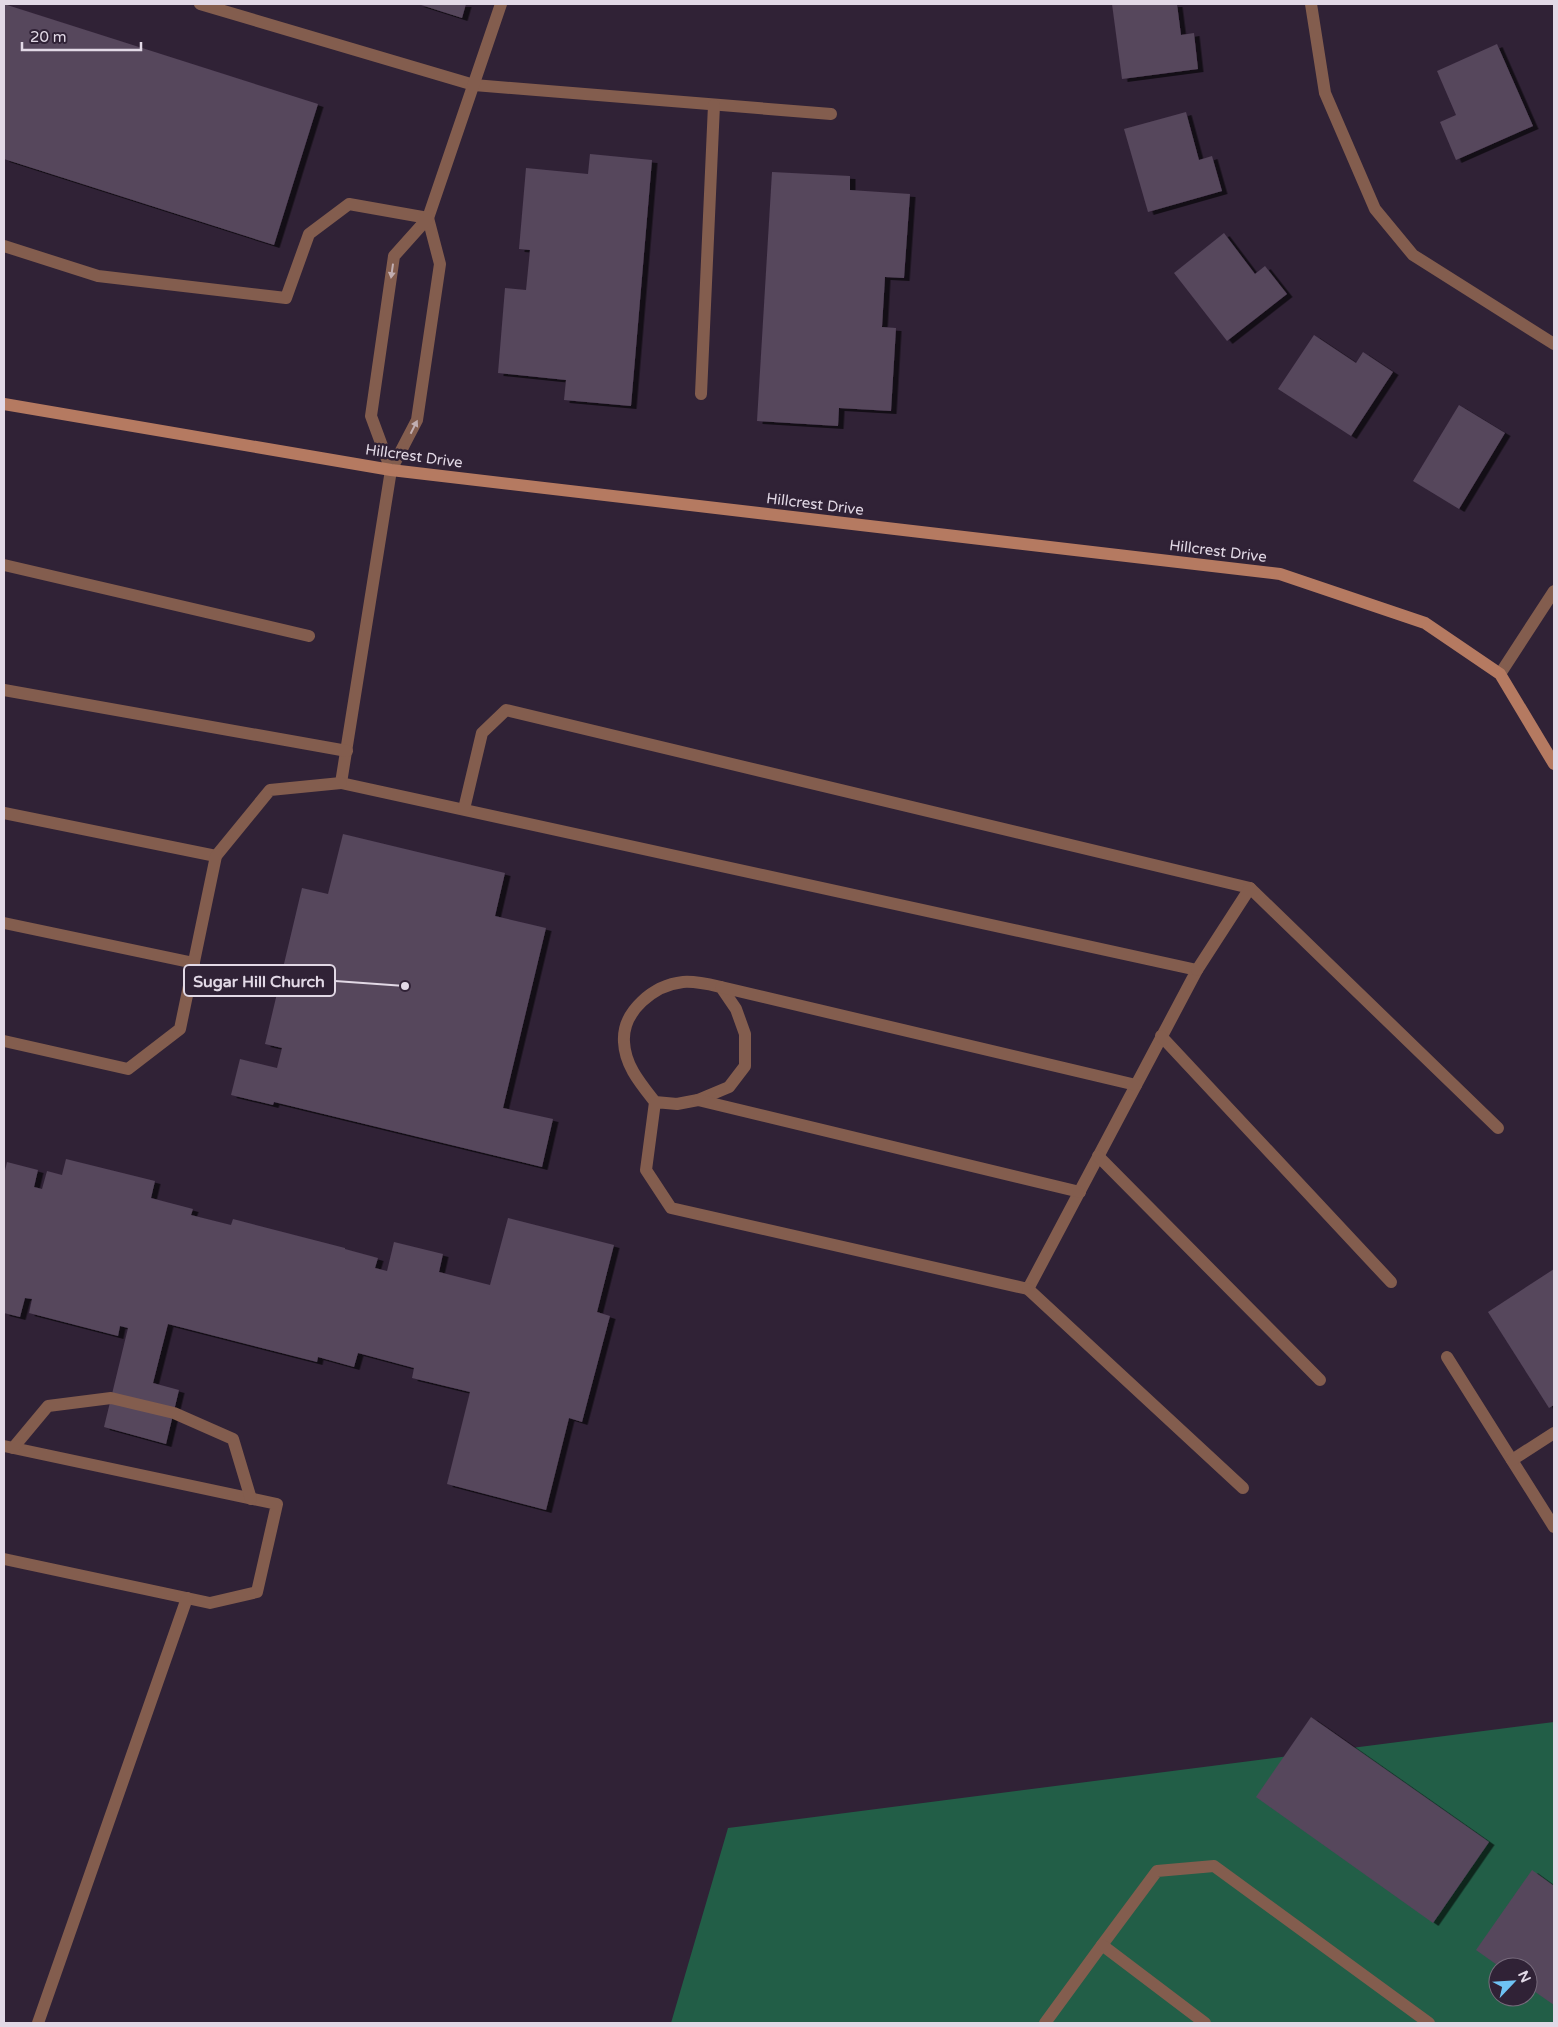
<svg xmlns="http://www.w3.org/2000/svg" width="1558" height="2027" viewBox="0 0 1558 2027" font-family="'Varela Round',sans-serif">
<defs>
<filter id="shadow"><feDropShadow dx="5.5" dy="3" stdDeviation="0" flood-color="#0009"/></filter>
</defs>
<rect width="100%" height="100%" fill="#302236"/>
<path fill="#225e47" fill-rule="evenodd" d="M 1554,1722 L 1554,2023 L 671,2023 L 728,1828 ZM 1498,1967 L 1528,1967 L 1528,1997 L 1498,1997 Z"/>
<g fill="#56465c" filter="url(#shadow)">
<polygon points="4,4 318,104 274,245 4,159"/>
<polygon points="418,4 466,4 462,18"/>
<polygon points="1112,4 1177,4 1181,35 1194,33 1198,69 1122,79"/>
<polygon points="1497,44 1533,126 1456,160 1440,122 1456,115 1437,71"/>
<polygon points="1186,112 1199,160 1212,156 1222,191 1148,212 1124,129"/>
<polygon points="590,154 652,160 631,406 564,400 566,380 498,373 505,288 526,290 530,250 519,249 526,168 588,174"/>
<polygon points="772,172 850,176 850,190 910,194 904,278 885,277 882,327 896,328 891,411 839,408 838,426 757,421"/>
<polygon points="1224,233 1255,274 1265,266 1287,294 1227,341 1174,273"/>
<polygon points="1314,335 1356,363 1363,352 1393,372 1351,436 1278,389"/>
<polygon points="1459,405 1505,433 1459,509 1413,481"/>
<polygon points="343,834 505,873 495,916 546,928 503,1108 553,1119 542,1167 274,1102 273,1105 231,1095 240,1059 277,1068 282,1048 265,1044 302,888 328,894"/>
<polygon points="66,1159 155,1181 151,1198 193,1209 191,1215 231,1225 233,1219 345,1248 345,1249 378,1258 375,1268 387,1271 394,1242 443,1254 439,1272 490,1285 508,1218 614,1245 597,1312 610,1316 582,1422 569,1418 546,1510 447,1484 470,1392 412,1378 414,1368 358,1353 354,1367 318,1357 317,1362 168,1324 153,1383 179,1390 166,1444 104,1427 128,1328 120,1326 118,1336 29,1313 32,1299 25,1298 20,1317 4,1313 4,1175 7,1162 38,1170 34,1187 42,1189 47,1171 62,1175"/>
<polygon points="1554,1269 1554,1405 1549,1408 1488,1312"/>
<polygon points="1311,1717 1489,1842 1433,1923 1256,1797"/>
<polygon points="1532,1870 1554,1886 1554,2005 1528,1987 1528,1967 1500,1967 1476,1950"/>
</g>
<g fill="none" stroke-linecap="round" stroke-linejoin="round">
<g stroke="#835d4e" stroke-width="12">
<polyline points="200,4 474,85 831,114"/>
<path d="M 428,218 L 440,264 L 417,420 L 391,470 L 341,783 L 1197,970 L 1028,1289 L 671,1208 L 646,1170 L 655,1102 C 641,1084 625,1066 624,1042 C 622,1011 654,985 683,982 C 696,981 708,984 721,987 L 736,1009 L 745,1034 L 745,1066 L 729,1087 L 698,1100 L 677,1104 L 655,1102"/>
<polyline points="4,246 98,276 286,298 309,234 349,204 428,218"/>
<polyline points="701,394 714,105"/>
<polyline points="391,470 371,416 394,256 428,218 501,4"/>
<polyline points="4,565 309,636"/>
<polyline points="4,690 347,751"/>
<polyline points="464,809 482,733 506,710 1250,888"/>
<polyline points="4,813 216,856"/>
<polyline points="4,923 194,963"/>
<polyline points="1197,970 1250,888 1498,1128"/>
<polyline points="721,987 1136,1085"/>
<polyline points="1161,1036 1391,1282"/>
<polyline points="4,1041 128,1069 180,1029 216,856 270,790 341,783"/>
<polyline points="698,1100 1080,1192"/>
<polyline points="1098,1156 1320,1380"/>
<polyline points="1028,1289 1243,1488"/>
<polyline points="1447,1357 1554,1527"/>
<polyline points="4,1446 277,1504 257,1592 210,1603 4,1559"/>
<polyline points="13,1448 48,1406 111,1398 174,1413 233,1439 251,1499"/>
<polyline points="1512,1460 1554,1433"/>
<polyline points="38,2023 187,1598"/>
</g>
<g stroke="#835d4e" stroke-width="12">
<polyline points="1311,4 1325,93 1375,209 1413,255 1554,344"/>
<polyline points="1500,674 1554,591"/>
<polyline points="1102,1945 1157,1871 1214,1866 1429,2023"/>
<polyline points="1045,2023 1102,1945 1205,2023"/>
</g>
<polyline stroke="#b57a61" stroke-width="12" points="4,404 391,470 1280,574 1425,623 1500,674 1554,764"/>
</g>
<defs><path id="oneway-solid" d="M-6-.8H1V-3.2L6.5 0L1 3.2V.8H-6Z" transform="scale(1.25)"/></defs>
<g fill="#c1aeb1">
<use href="#oneway-solid" transform="translate(392 271) rotate(98)"/>
<use href="#oneway-solid" transform="translate(414 427) rotate(-63)"/>
</g>
<g text-anchor="middle" stroke-width="5" stroke-linejoin="round" paint-order="stroke">
<g font-size="15" fill="#e2d9e6" stroke="#302236">
<text transform="translate(414 456) rotate(8)" y="5">Hillcrest Drive</text>
<text transform="translate(815 504) rotate(7)" y="5">Hillcrest Drive</text>
<text transform="translate(1218 551) rotate(7)" y="5">Hillcrest Drive</text>
</g>
</g>
<path fill="none" stroke="#e2d9e6" stroke-width="2" d="M405 986L335 981"/>
<circle fill="#e2d9e6" stroke="#302236" stroke-width="2" cx="405" cy="986" r="5"/>
<rect fill="#302236" stroke="#e2d9e6" stroke-width="2" x="184" y="965" width="151" height="31" rx="5"/>
<g font-size="16" text-anchor="middle" font-weight="bold" fill="#e2d9e6">
<text x="259" y="987">Sugar Hill Church</text>
</g>
<rect width="1558" height="2027" fill="none" stroke="#e2d9e6" stroke-width="10"/>
<g transform="translate(1513 1982) rotate(65)"><circle r="24" fill="#302236" stroke="#776b7c"/>
<path d="M0-4L9 19L0 12L-9 19Z" fill="#6ec2f3"/>
<text y="-8" font-size="14" font-weight="bold" text-anchor="middle" fill="#e2d9e6">N</text>
</g>
<path d="M22 42v8h119v-8" fill="none" stroke="#e2d9e6" stroke-width="2.5"/>
<text x="30" y="42" font-size="15" fill="#e2d9e6" stroke="#302236" stroke-width="4" paint-order="stroke">20 m</text>
</svg>
